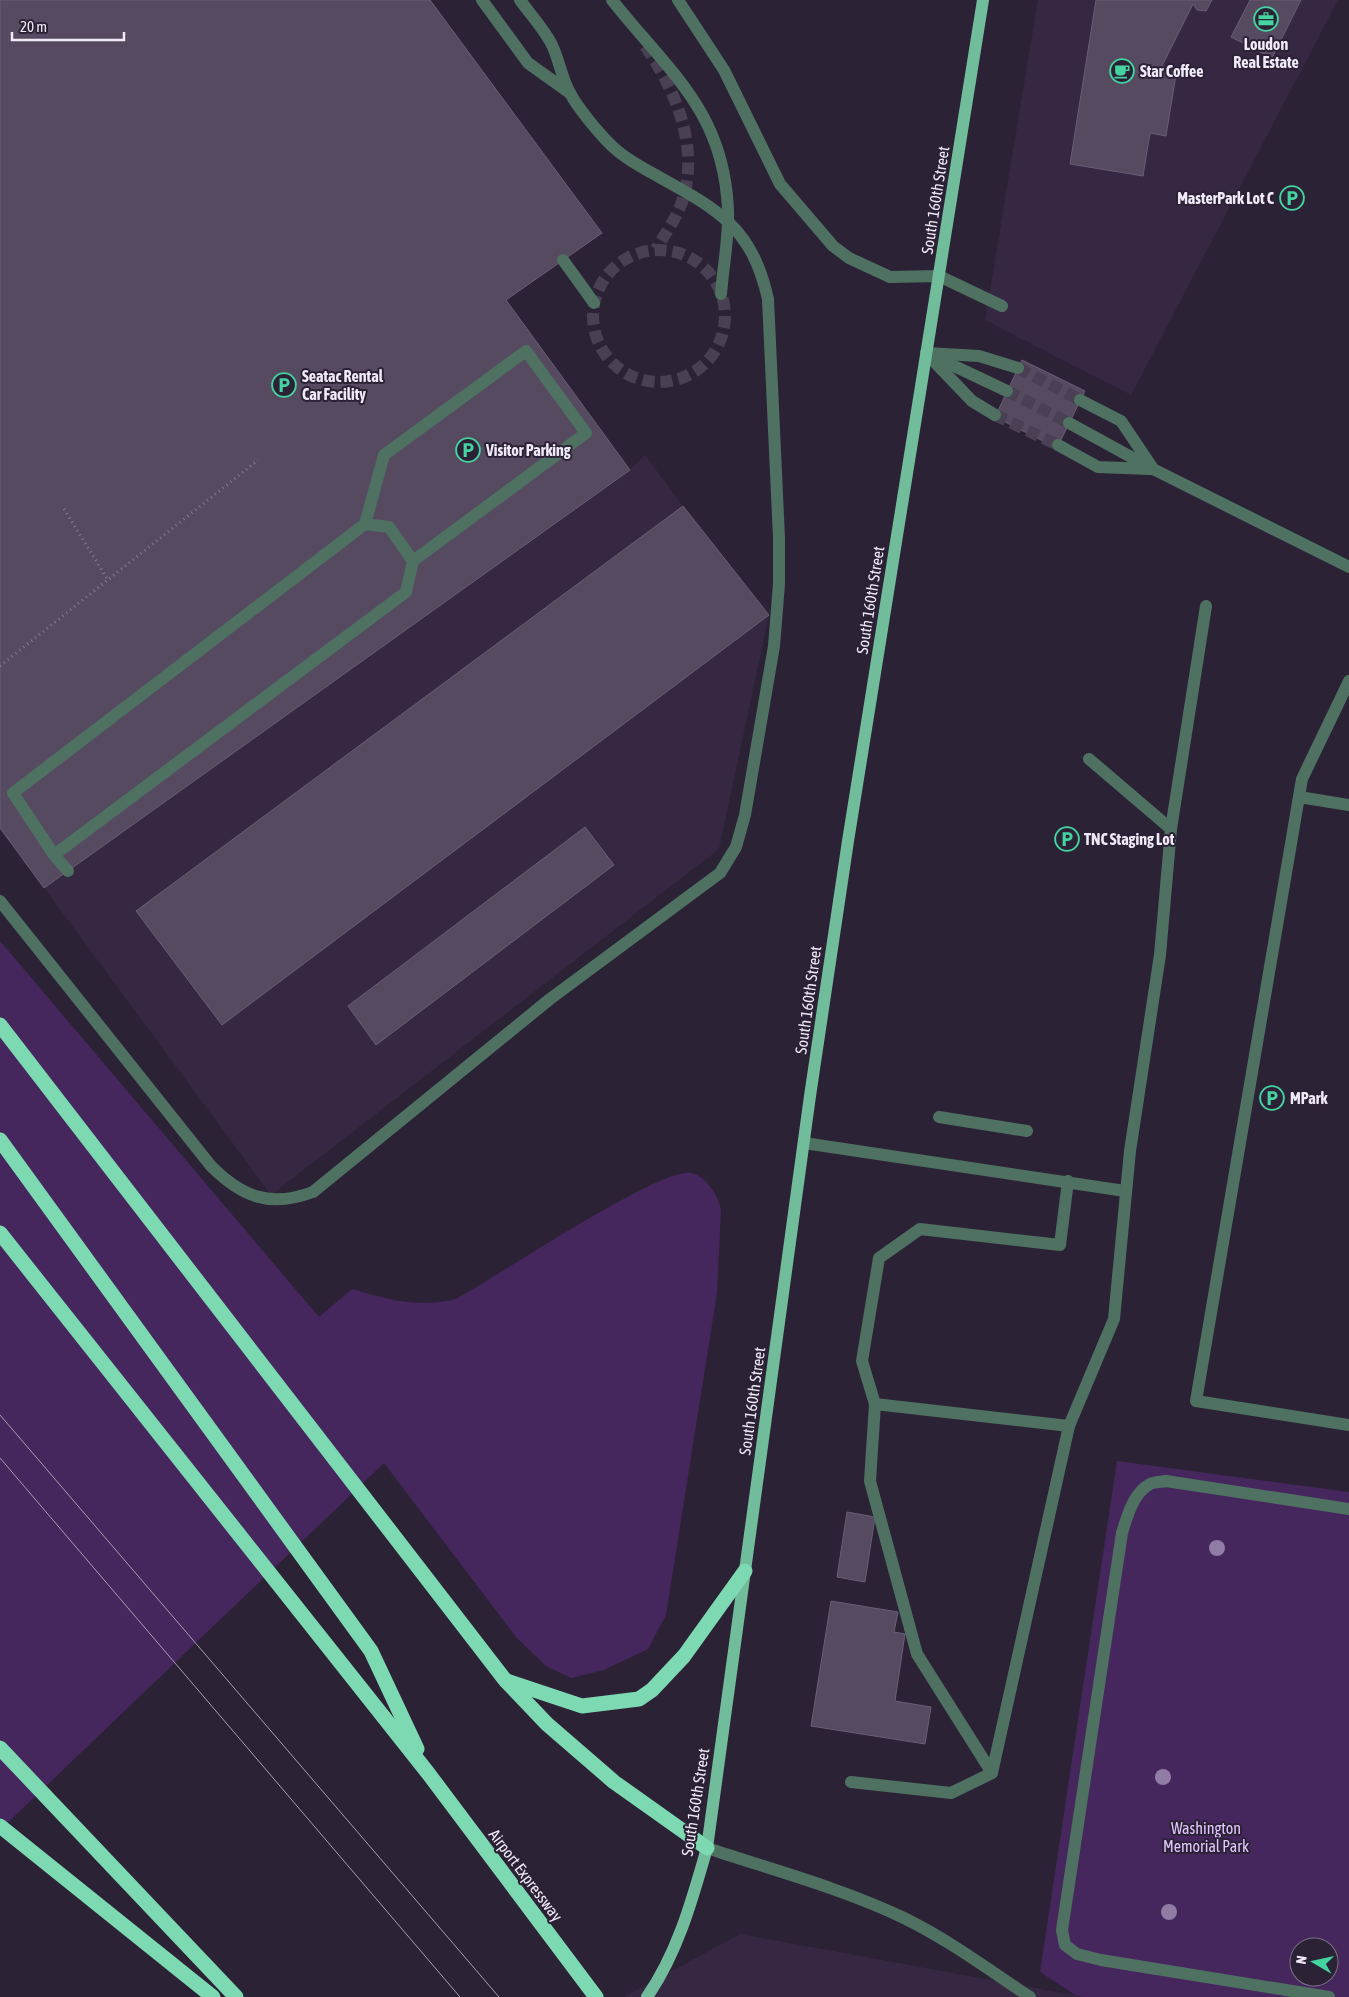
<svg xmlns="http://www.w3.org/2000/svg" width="1349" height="1997" viewBox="0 0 1349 1997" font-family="'Asap Condensed',sans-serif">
<rect width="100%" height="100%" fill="#2c2236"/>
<g fill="#362842">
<polygon points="0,0 430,0 602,233 506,300 629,470 645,455 683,506 769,615 719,849 271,1195 0,828"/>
<polygon points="1038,0 1338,0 1131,395 985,320"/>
<polygon points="740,1934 1084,1997 624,1997"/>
</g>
<g fill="#45275e" fill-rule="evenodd">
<path d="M 0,941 L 319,1317 L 352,1289 C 389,1300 418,1308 456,1299 C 495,1278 659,1168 690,1173 C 706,1175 718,1196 721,1209 L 717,1293 L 666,1615 L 648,1649 L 604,1670 L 571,1678 L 546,1666 L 516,1637 L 384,1463 L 0,1830 Z"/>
<path d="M 1117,1461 L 1349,1492 L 1349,1997 L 1084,1997 L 1077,1996 L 1040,1972 ZM 1299,1947 L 1329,1947 L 1329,1977 L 1299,1977 Z"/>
</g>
<g fill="#554a60" stroke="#695e75">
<polygon points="0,0 430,0 602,233 506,300 630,470 44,888 0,828"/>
<polygon points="1096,0 1212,0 1206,11 1197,10 1193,4 1162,66 1177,68 1166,136 1150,133 1143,176 1070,164"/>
<polygon points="1250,0 1301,0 1272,58 1231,37"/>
<polygon points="1022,360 1085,391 1057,448 995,417"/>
<polygon points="683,506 769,615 222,1025 136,911"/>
<polygon points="585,827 614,865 376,1045 348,1006"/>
<polygon points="847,1512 875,1517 865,1582 837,1577"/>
<polygon points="831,1601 898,1612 894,1632 905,1634 895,1701 931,1707 925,1744 811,1726"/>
</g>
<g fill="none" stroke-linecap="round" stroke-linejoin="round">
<g stroke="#494053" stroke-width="12" stroke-dasharray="12 6" stroke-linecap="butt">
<path d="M 645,46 C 676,90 700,148 682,202 C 676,219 665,234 656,249"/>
<circle cx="659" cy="316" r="66"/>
<polyline points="1018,368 1080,400"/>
<polyline points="1007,391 1069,423"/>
<polyline points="995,415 1058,445"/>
</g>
<g stroke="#857d8e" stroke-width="3" stroke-dasharray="1 4" stroke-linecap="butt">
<polyline points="64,509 108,580"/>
<polyline points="0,666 258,460"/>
</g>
<g stroke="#4e7161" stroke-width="12">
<polyline points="482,0 528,63 570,93"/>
<path d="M 612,0 C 669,72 724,111 728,210 C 729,238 723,267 721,294"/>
<polyline points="678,0 724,70 780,184 833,246 849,258 890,277 939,276 1002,306"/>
<polyline points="563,260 594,303"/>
<polyline points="926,353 979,356 1018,368"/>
<polyline points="926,353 972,401 995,415"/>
<polyline points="933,356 1007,391"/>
<polyline points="1080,400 1121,421 1152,467"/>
<polyline points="1069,423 1153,469 1349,567"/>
<polyline points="1058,445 1098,467 1150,469"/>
<polyline points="365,524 384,455 526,351 586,433 413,561"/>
<polyline points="1349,681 1302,779 1196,1401 1349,1425"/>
<polyline points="1089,759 1171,829"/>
<polyline points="1299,797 1349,805"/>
<polyline points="54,855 406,592 413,561 389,527 365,524 13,793 54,855 68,871"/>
<path d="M 0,901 L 211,1166 C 242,1197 270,1208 313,1192 L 550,999 L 720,873 L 736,847 L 745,815 L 774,646 L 779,584 L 779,538 L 768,299 C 752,228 719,210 659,177 C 643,168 622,157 609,143 C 597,131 578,108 570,93 C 561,77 559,58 551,43 C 543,28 530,14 520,0"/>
<polyline points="939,1117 1027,1131"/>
<polyline points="804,1143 1125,1191"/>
<polyline points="1068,1181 1060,1245 920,1229 879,1258 862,1361 875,1404 870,1481 917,1654 992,1773 1069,1426 1114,1319 1130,1151 1160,955 1171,829 1206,606"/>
<polyline points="875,1404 1069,1426"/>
<polyline points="851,1782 951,1793 992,1773"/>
<path d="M 707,1848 C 773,1870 841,1888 904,1918 C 949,1940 989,1970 1030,1997"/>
<path d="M 1329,1997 L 1101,1960 L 1077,1954 L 1065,1945 L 1062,1930 L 1122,1533 C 1127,1517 1133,1493 1150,1484 C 1154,1482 1161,1482 1166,1481 L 1349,1509"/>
</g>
<path stroke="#70bc9b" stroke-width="12" d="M 647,1997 C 678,1952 692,1900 707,1848 L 810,1096 L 848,841 L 983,0"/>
<g stroke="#7cd9b2" stroke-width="15">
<polyline points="0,1025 505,1680 547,1724 614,1782 707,1848"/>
<polyline points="0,1140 371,1651 417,1749"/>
<polyline points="0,1233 428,1773 596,1997"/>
<polyline points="507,1681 582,1706 639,1699 652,1690 684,1656 745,1571"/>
<polyline points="0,1748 236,1997"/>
<polyline points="0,1826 213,1997"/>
</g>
<g stroke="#a59eae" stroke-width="1">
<polyline points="0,1415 499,1997"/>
<polyline points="0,1458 460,1997"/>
</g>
</g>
<g fill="#907ca4">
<circle cx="1217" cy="1548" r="8"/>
<circle cx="1163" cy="1777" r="8"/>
<circle cx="1169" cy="1912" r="8"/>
</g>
<defs>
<g id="office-ring" transform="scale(1.25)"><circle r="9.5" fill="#2c2236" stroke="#44d4a0" stroke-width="1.5"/><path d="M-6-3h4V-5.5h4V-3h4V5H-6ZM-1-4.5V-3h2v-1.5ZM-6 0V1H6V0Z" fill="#44d4a0"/></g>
<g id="cafe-ring" transform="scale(1.25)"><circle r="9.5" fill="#2c2236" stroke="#44d4a0" stroke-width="1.5"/><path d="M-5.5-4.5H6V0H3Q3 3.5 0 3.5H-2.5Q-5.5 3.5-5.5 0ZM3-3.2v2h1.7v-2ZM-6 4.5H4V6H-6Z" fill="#44d4a0"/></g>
<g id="parking-ring" transform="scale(1.25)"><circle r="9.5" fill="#2c2236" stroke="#44d4a0" stroke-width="1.5"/><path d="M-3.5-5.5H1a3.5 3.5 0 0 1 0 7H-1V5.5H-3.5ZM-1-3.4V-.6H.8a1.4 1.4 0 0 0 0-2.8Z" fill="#44d4a0"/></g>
</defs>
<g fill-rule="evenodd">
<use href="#office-ring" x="1266" y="19"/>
<use href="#cafe-ring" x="1122" y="71"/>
<use href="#parking-ring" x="1292" y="198"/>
<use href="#parking-ring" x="284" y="385"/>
<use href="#parking-ring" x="468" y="450"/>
<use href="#parking-ring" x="1067" y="839"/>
<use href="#parking-ring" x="1272" y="1098"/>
</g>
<g text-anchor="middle" stroke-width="4" stroke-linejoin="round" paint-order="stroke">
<g font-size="16" font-weight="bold" fill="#f0eaf8" stroke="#2c2236" text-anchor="start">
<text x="1266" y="50" text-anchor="middle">Loudon<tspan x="1266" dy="18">Real Estate</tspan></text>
<text x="1140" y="77">Star Coffee</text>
<text x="1274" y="204" text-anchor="end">MasterPark Lot C</text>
<text x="302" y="382">Seatac Rental<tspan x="302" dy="18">Car Facility</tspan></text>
<text x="486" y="456">Visitor Parking</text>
<text x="1084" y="845">TNC Staging Lot</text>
<text x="1290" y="1104">MPark</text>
</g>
<g font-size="16" fill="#f0eaf8" stroke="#2c2236">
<text transform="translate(935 200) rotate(-81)" y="6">South 160th Street</text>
<text transform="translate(870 600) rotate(-81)" y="6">South 160th Street</text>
<text transform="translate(808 1000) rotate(-82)" y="6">South 160th Street</text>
<text transform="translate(752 1401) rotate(-82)" y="6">South 160th Street</text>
<text transform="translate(695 1802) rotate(-81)" y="6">South 160th Street</text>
<text transform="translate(526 1875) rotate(53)" y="6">Airport Expressway</text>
</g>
<g font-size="16" fill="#e2c6fe" stroke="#2c2236">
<text x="1206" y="1834">Washington<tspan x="1206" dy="18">Memorial Park</tspan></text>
</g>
</g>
<g transform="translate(1314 1962) rotate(279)"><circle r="24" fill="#2c2236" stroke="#7a7284"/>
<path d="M0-4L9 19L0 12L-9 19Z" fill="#44d4a0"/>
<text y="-8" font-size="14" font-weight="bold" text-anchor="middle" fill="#f0eaf8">N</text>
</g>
<path d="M12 32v8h112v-8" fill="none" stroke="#f0eaf8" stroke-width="2.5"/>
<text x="20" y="32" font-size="15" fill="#f0eaf8" stroke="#2c2236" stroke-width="4" paint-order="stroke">20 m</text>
</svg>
